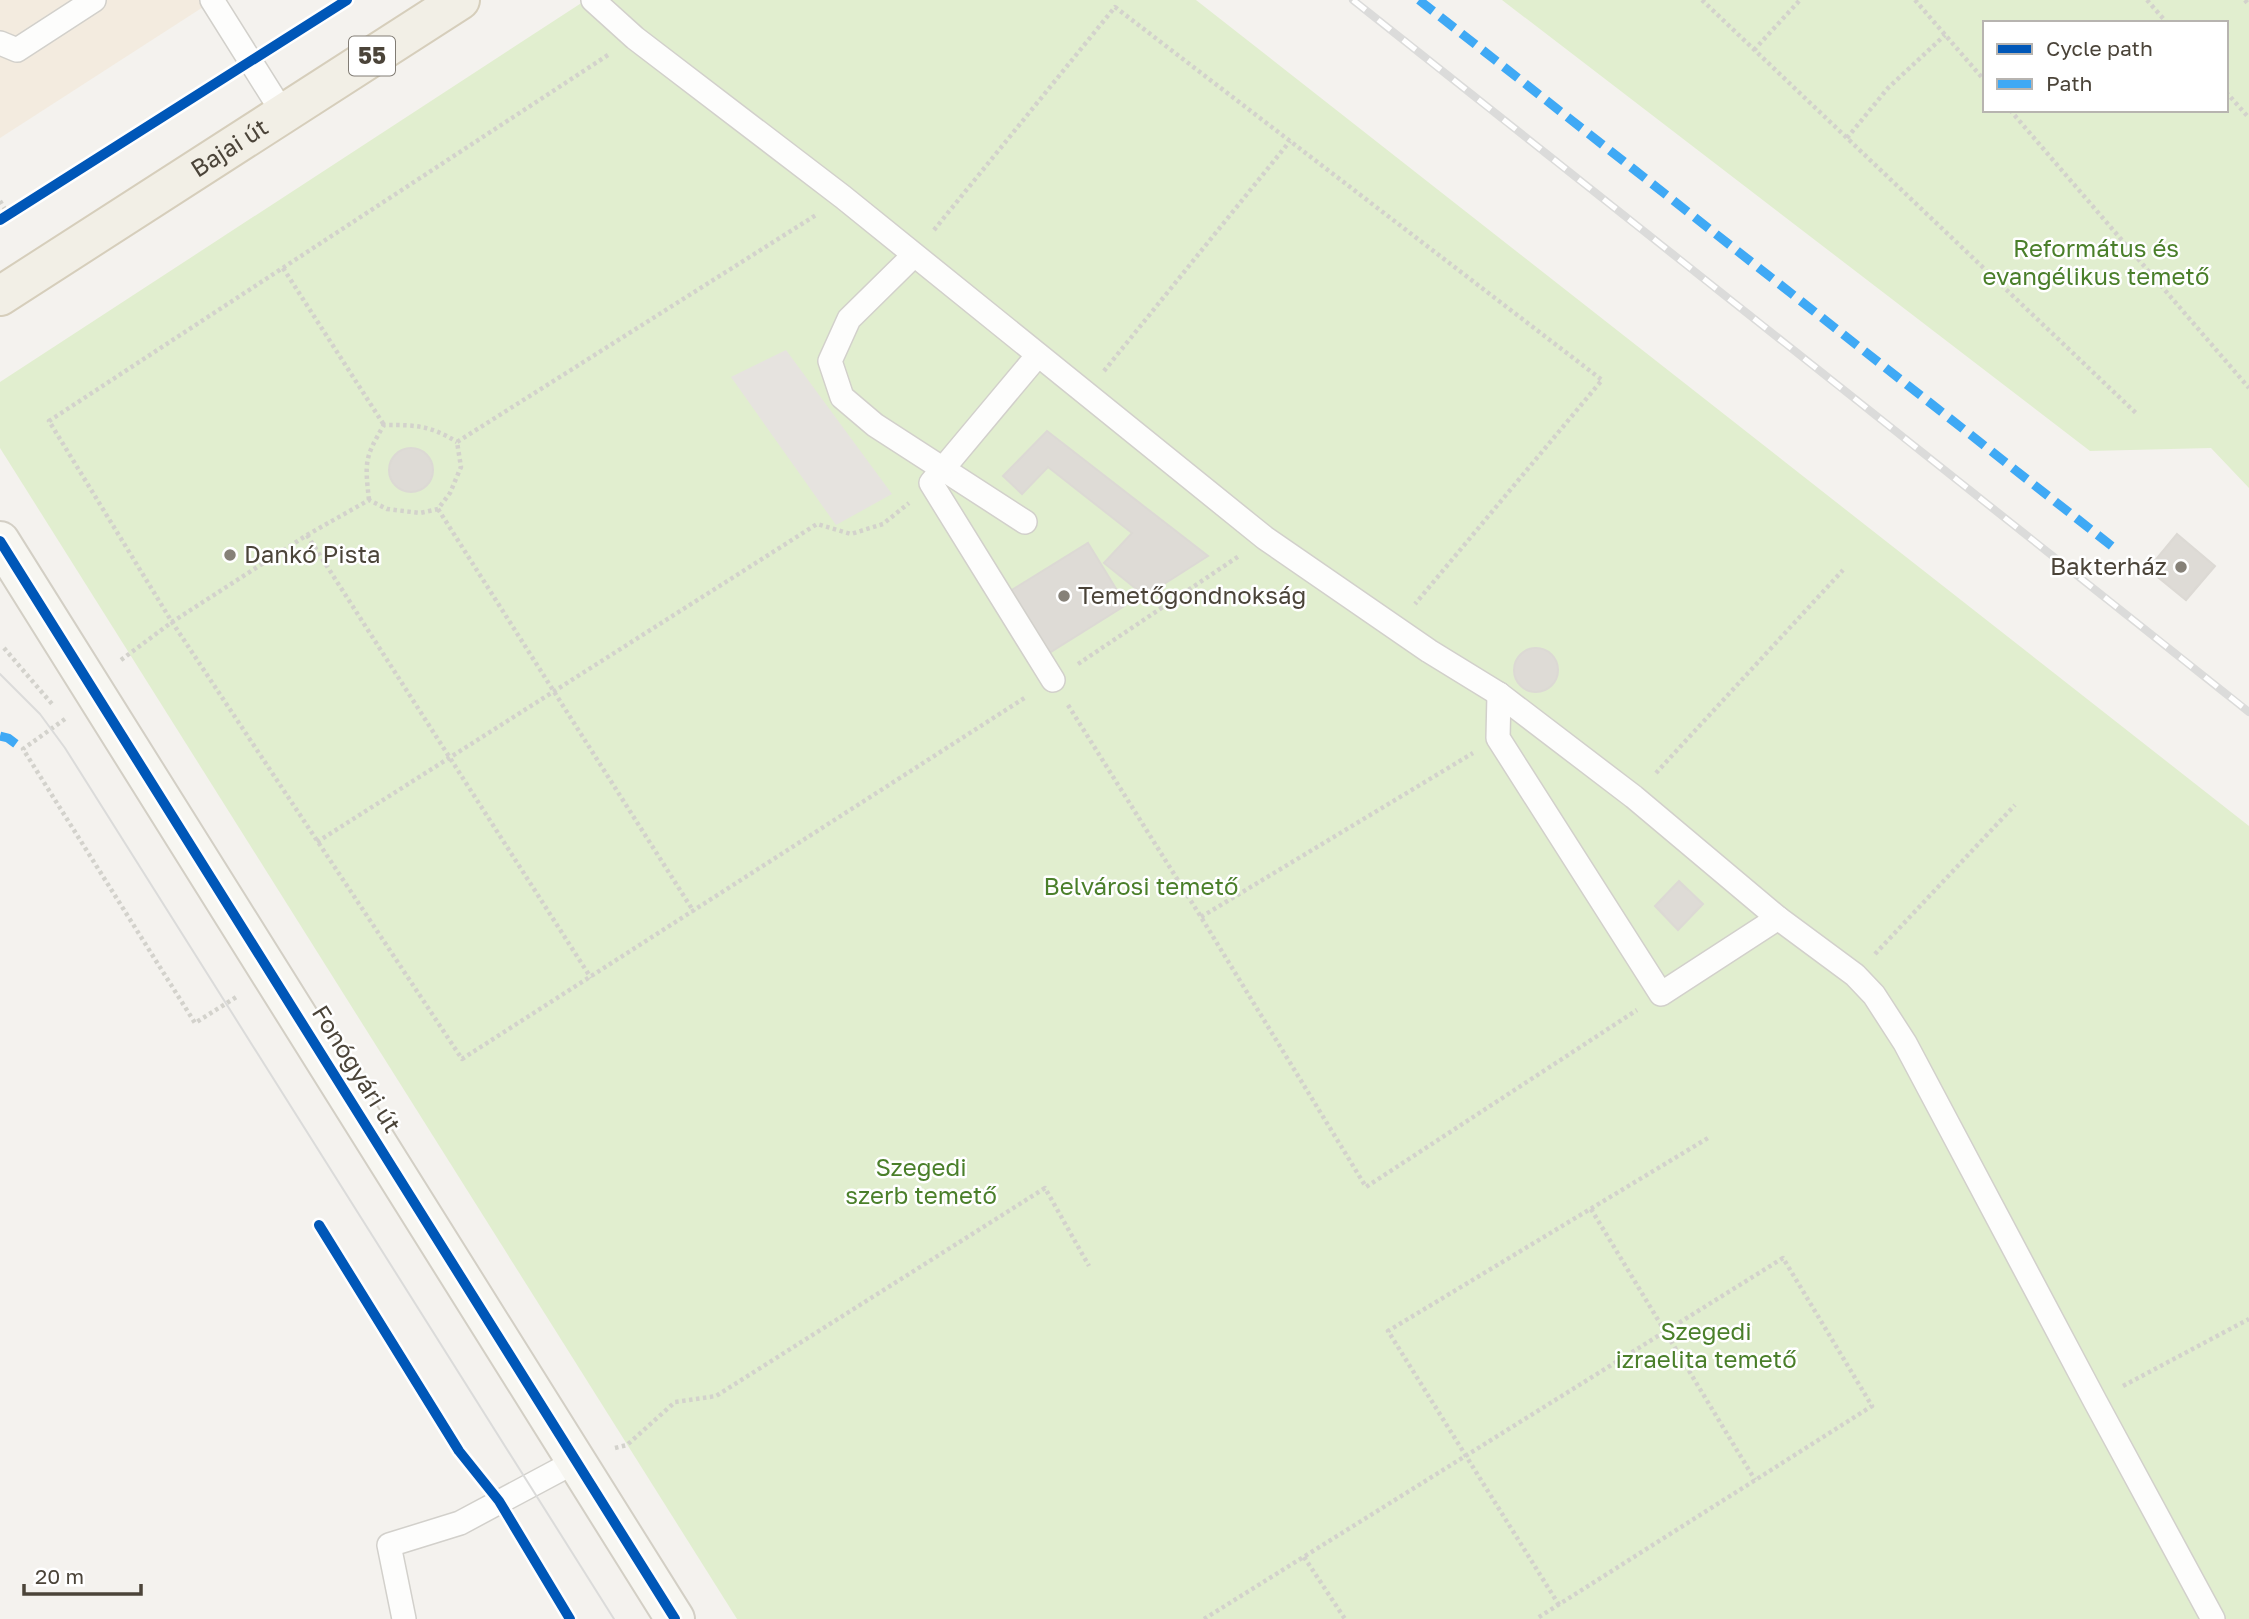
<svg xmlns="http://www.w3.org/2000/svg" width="2249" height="1619" viewBox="0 0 2249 1619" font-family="'Golos Text',sans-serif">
<rect width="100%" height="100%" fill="#f4f2ee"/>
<polygon fill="#f3ebdf" points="0,0 214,0 0,138"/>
<g fill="#e1eecf" fill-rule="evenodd">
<polygon points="586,0 1196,0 2249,826 2249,1619 737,1619 0,448 0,382"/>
<path d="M 1502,0 L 2249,0 L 2249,488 L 2211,448 L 2090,451 ZM 1985,23 L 2226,23 L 2226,110 L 1985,110 Z"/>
</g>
<polygon fill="#e6e3df" points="786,350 892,494 836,525 731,377"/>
<g fill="#dedbd6" stroke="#dcd9d4" stroke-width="2">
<polygon points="1047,431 1208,556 1145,596 1104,563 1132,533 1048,467 1022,494 1003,476"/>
<circle cx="411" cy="470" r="22"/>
<polygon points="2177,534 2215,566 2186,600 2148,569"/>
<polygon points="1088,543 1126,605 1049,653 1010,591"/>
<circle cx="1536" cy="670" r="22"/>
<polygon points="1679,881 1703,904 1678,930 1655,906"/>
</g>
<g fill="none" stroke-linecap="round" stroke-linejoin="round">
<g stroke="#d2d0cb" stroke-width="26">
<g id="lane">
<polyline points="212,0 283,113"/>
<polyline points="593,0 635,38 843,197 1265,538 1429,651 1499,694 1634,797 1778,918 1855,975 1874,995 1905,1043 2095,1401 2213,1619"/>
<polyline points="0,43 17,50 94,0"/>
<polyline points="914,255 849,319 830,361 842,397 875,425 1025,522"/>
<polyline points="1038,355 931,483 1053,680"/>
<polyline points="1499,694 1498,738 1661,994 1778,918"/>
<polyline points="404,1619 389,1545 460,1523 578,1460"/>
</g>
</g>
<g stroke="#d3cfc5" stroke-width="42">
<polyline id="secondary" points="0,541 675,1619"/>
</g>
<g stroke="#d6cebb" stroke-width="42">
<g id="primary">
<path id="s1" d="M 0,296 L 460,0"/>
</g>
</g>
<g stroke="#d3d2cc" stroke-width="4.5" stroke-dasharray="3.5 3.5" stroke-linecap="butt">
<polyline points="1702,0 2138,415"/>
<polyline points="1915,0 1985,81"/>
<polyline points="2147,0 2167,23"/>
<polyline points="2245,0 2249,5"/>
<polyline points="1754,50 1800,0"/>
<polyline points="608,55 49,421 172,622 462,1059 1026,697"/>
<polyline points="2226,92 2249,118"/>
<polyline points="2010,110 2249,388"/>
<polyline points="1847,138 1888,88 1945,35"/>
<polyline points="0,201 8,214"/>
<polyline points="934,230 1115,7 1602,380 1415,604"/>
<polyline points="283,268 384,425"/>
<polyline points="1104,371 1290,141"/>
<path d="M 369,500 C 365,463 364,458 384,425 C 415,425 430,425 457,442"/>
<polyline points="438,509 694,912"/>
<polyline points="307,535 591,978"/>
<polyline points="4,648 52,704"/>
<polyline points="121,660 172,622 307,535 369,500 387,509 420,513 438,509 450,493 461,467 457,442 816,215"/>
<polyline points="1078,664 1239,556"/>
<polyline points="1068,705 1201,917 1366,1187 1637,1010"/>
<polyline points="65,719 23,749 195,1023 238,996"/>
<polyline points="1656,773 1843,570"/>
<polyline points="317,842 817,524 851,534 883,524 909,503"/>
<polyline points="1201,917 1473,753"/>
<polyline points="1875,954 2015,805"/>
<polyline points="1591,1209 1755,1480"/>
<polyline points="2123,1386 2249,1319"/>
<polyline points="615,1448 627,1445 675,1402 716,1396 1045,1188 1089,1266"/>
<polyline points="1304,1557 1345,1619"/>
<polyline points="1559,1605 1388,1331 1708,1138"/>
<polyline points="1204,1619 1783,1258 1872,1406 1536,1619"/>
</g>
<use href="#lane" stroke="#fdfdfc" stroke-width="23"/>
<use href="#secondary" stroke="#f7f6f1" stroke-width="38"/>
<use href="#primary" stroke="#f2efe6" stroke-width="38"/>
<polyline stroke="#dbdbda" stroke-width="2" points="0,674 40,714 65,748 614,1619"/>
<g stroke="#dbdbda" stroke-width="8">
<polyline id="rail" points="1353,0 2249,712"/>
</g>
<use href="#rail" stroke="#fff" stroke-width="5" stroke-dasharray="16" stroke-linecap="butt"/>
<g stroke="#3fa9f5" stroke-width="9" stroke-dasharray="18 9" stroke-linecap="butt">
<polyline points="1419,0 2118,551"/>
<polyline points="0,736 8,738 23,749"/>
</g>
<g stroke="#fff" stroke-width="15">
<g id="cycleway">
<polyline points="0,220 347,0"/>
<polyline points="0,541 675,1619"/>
<polyline points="319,1225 459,1451 499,1501 570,1619"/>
</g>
</g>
<use href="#cycleway" stroke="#0057b8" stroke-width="10"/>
</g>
<g fill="#868178" stroke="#fff" stroke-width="2.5">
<circle cx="230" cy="555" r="7"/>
<circle cx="2181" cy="567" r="7"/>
<circle cx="1064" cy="596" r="7"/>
</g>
<g text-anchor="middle" stroke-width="5" stroke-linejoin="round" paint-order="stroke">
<rect fill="#fff" stroke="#817c74" stroke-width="2" x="349" y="36.5" width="46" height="39" rx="5"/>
<g font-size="23" font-weight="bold" fill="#4b4439">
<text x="372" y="64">55</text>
</g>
<g font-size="24" fill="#4b4439" stroke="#fff">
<text dy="8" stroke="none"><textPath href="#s1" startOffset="273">Bajai út</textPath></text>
<text transform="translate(356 1069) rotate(58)" y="8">Fonógyári út</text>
</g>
<g font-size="24" fill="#4a7f2a" stroke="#fff">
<text x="2096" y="257">Református és<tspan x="2096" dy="28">evangélikus temető</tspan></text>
<text x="1141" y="895">Belvárosi temető</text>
<text x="921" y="1176">Szegedi<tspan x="921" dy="28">szerb temető</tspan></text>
<text x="1706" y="1340">Szegedi<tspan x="1706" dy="28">izraelita temető</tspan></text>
</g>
<g font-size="24" fill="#4b4439" stroke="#fff" text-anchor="start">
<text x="244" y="563">Dankó Pista</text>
<text x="2167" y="575" text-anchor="end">Bakterház</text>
<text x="1078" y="604">Temetőgondnokság</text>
</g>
</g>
<rect x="1983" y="21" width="245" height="91" fill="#ffffff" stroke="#b7b4b0" stroke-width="2"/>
<rect x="1997" y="44" width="35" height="10" fill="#0057b8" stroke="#b7b4b0" stroke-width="2"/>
<text x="2046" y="56" font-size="21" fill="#4b4439">Cycle path</text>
<rect x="1997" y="79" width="35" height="10" fill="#3fa9f5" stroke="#b7b4b0" stroke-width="2"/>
<text x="2046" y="91" font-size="21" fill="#4b4439">Path</text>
<path d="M24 1584v10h117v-10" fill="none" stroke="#4b4439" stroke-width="3.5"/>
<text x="35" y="1584" font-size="21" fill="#4b4439" stroke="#ffffff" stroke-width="5" paint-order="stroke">20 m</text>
</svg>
